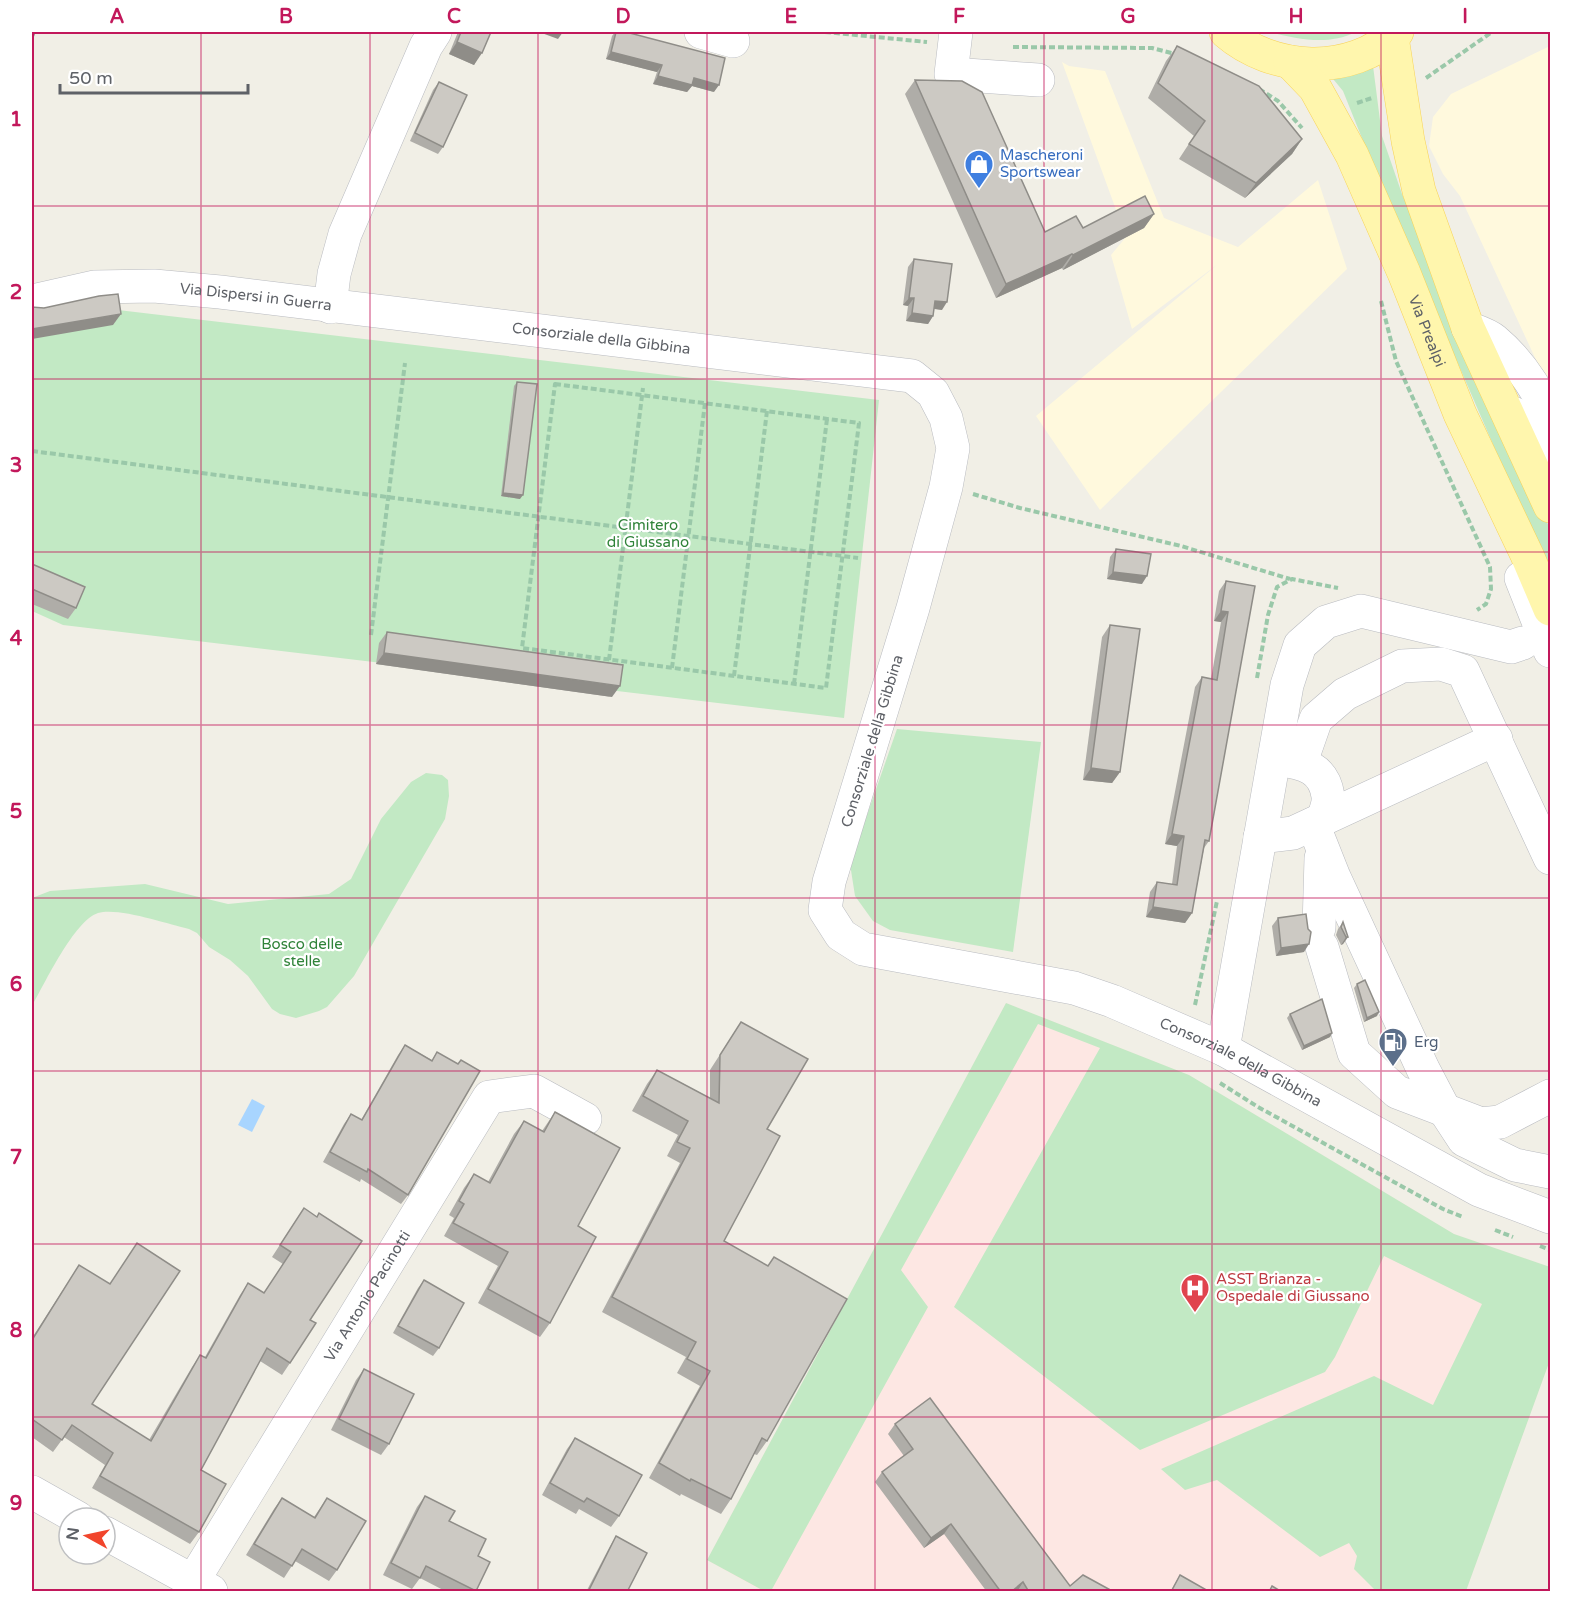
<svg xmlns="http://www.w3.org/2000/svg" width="1582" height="1623" viewBox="0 0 1582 1623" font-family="'Varela Round',sans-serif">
<rect width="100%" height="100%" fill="#f1efe6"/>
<g fill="#fff9dd">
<polygon points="1550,46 1550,390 1460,196 1443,174 1429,146 1433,117 1451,94"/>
<polygon points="1062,62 1069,66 1105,71 1164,218 1238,247 1318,180 1347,269 1100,510 1036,416 1218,264 1132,329 1111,255 1126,237"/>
</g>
<polygon fill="#fde7e3" points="1006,1003 1189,1075 1454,1234 1550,1267 1550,1360 1466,1591 764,1592 707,1560"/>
<g fill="#c2e9c4">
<path d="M 1269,32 L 1356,32 C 1327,46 1299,39 1269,32 Z"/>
<polygon points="1372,58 1382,136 1402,194 1550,529 1550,576 1382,188 1343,91 1329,74"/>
<polygon points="101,308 879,400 844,718 63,625 32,611 32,320"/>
<polygon points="897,729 1041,742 1013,952 890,930 873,921 855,896 850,864"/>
<path d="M 426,773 L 442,775 L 448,780 L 449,796 L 445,819 L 354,976 L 327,1007 L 319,1011 L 296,1018 L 280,1014 L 272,1009 L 248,976 L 230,960 L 209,947 L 197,933 L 189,929 C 167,924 119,907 98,913 C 74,921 45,983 32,1006 L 32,898 L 50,891 L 145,884 L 228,904 L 329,894 L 351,879 L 381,819 L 411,782 Z"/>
<polygon points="1006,1003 1189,1075 1454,1234 1550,1267 1550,1360 1466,1591 1376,1591 1354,1569 1357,1556 1349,1543 1320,1557 1217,1480 1185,1490 1161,1469 1374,1376 1433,1405 1482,1304 1384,1256 1335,1357 1325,1372 1140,1450 954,1307 1100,1048 1038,1024 901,1270 928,1307 771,1591 764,1591 707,1560"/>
</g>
<polygon fill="#a8d5ff" points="252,1099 265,1106 252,1132 238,1125"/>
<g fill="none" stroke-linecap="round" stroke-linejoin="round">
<g stroke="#b9bbc0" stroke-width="34">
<g id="minor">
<polyline points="701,32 733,41"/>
<polyline points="956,32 951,74 1038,80"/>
<path id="s1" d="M 32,301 L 94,287 L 154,286 L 220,292 L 912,376 L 933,393 L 946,418 L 953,448 L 946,487 L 913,608 L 829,882 L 825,910 L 841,935 L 863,949 L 1074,988 L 1112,1001 L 1223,1049 L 1479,1190 L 1550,1217"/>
<polyline points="330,307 334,274 345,234 426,46 435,32"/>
<path d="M 1468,328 C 1476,331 1487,334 1494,340 C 1518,360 1537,389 1550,417"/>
<path d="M 1513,413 C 1529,430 1541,446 1550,467"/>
<polyline points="1521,578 1550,651"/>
<path d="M 1280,760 C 1304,763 1324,768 1328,796 C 1329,803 1325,813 1323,819"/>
<polyline points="1301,762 1316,719 1345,694 1402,666 1441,664 1463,671 1550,858"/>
<polyline points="1313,824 1334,877 1423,1069 1445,1111 1464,1140 1515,1165 1550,1172"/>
<polyline points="1260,837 1293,833 1496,739"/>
<polyline points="1319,928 1321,858"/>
<polyline points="1322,947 1354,1053 1397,1092 1481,1124 1500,1122 1550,1096"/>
<polyline points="1223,1049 1287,685 1300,645 1326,622 1361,611 1511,647 1523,643"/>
<polyline points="32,1492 78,1518"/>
<polyline points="105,1533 211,1591"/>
<path id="s2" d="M 193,1581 L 489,1097 L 534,1091 L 585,1119"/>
</g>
</g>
<g stroke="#f8d358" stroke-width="34">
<g id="major">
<path d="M 1226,32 C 1272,72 1351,77 1397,32"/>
<polyline points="1392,37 1408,141 1419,191 1468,328 1550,506"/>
<path id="s3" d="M 1290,62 L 1315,88 L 1352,155 L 1404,273 L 1460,414 L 1527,555 L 1550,609"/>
</g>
</g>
<g stroke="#9ac8a9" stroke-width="4" stroke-dasharray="6 3" stroke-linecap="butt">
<polyline points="825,32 927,42"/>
<polyline points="1013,47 1152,48 1175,54"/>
<polyline points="1426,78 1492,32"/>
<polyline points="1259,89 1278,101 1302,128"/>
<polyline points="1357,103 1372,98"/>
<polyline points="1381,301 1396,361 1490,567 1491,589 1486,604 1477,610"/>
<polygon points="555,384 859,423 826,688 522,648"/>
<polyline points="32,451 858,558"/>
<polyline points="973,494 1020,508 1181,546 1290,579"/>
<polyline points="371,635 405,363"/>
<polyline points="609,660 643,388"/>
<polyline points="672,668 705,403"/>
<polyline points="734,676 767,411"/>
<polyline points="1257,678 1268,615 1277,587 1292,579 1338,588"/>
<polyline points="794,684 827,419"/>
<polyline points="1195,1005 1217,901"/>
<polyline points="1220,1083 1258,1107 1443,1209 1463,1217"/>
<polyline points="1495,1230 1513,1237"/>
<polyline points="1540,1246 1550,1250"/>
</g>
<use href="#minor" stroke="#fff" stroke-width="33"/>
<use href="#major" stroke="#fff6ad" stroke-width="33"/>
</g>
<g fill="#afada8">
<polygon points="458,32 496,32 490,34 474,65 449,54"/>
<polygon points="615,32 626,32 714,92 692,86 687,92 653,84 657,72 606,59 612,36"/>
<polygon points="1177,46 1302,139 1292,154 1245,198 1179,159 1194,136 1148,98 1166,61"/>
<polygon points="915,80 1045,232 1083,228 1154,214 1144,228 1063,270 1062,268 996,298 905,94"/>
<polygon points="439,82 443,147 438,154 410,141 433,90"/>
<polygon points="914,259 942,310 934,309 933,316 928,324 906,321 908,306 903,305 908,267"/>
<polygon points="517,382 520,499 501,496 514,386"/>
<polygon points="1116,549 1142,584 1107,579 1110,557"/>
<polygon points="32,564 76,608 68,619 32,604"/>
<polygon points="1226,581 1255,586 1209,841 1204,848 1192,913 1185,923 1146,917 1150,892 1157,882 1172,884 1177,846 1165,844 1195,687 1202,677 1211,679 1221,622 1214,621 1219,591"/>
<polygon points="1110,625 1120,772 1112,783 1083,780 1102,637"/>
<polygon points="387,632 612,697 376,664 379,643"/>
<polygon points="1278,918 1304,952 1276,956 1272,926"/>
<polygon points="1343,922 1348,937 1343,944 1341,945 1336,935 1338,929"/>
<polygon points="1357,984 1377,1016 1364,1022 1354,988"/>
<polygon points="1290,1014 1332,1033 1330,1037 1302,1050 1287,1018"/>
<polygon points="741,1022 767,1129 724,1241 768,1266 774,1257 767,1441 757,1455 754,1454 731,1499 721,1514 681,1494 680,1496 649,1478 700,1386 677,1373 686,1357 602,1312 680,1163 667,1156 678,1135 632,1111 647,1084 657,1070 710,1098 710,1070"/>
<polygon points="405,1045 432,1060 437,1052 458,1064 461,1060 408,1195 401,1204 361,1179 360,1182 323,1162 344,1124 351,1114 361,1120 398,1055"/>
<polygon points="555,1112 578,1226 550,1323 540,1337 478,1303 498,1266 444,1236 454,1218 449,1215 464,1188 474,1174 488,1182 514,1134 524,1121 542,1131"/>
<polygon points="296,1220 310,1320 290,1363 282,1375 260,1361 201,1470 199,1532 190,1544 92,1488 105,1465 64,1437 53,1452 32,1437 32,1338 79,1265 92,1404 149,1440 192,1367 200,1355 205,1357 240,1295 248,1283 264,1293 283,1264 272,1257"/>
<polygon points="424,1280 439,1348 433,1356 393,1333 418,1288"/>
<polygon points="364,1369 389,1444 381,1455 331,1430 356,1380"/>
<polygon points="895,1424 1070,1586 1114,1592 987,1592 944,1534 924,1548 875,1482 882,1472 904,1456 888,1434"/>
<polygon points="575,1438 619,1516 611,1527 579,1509 576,1514 542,1495 567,1449"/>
<polygon points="425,1496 449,1521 478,1556 476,1592 447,1592 420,1578 412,1589 383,1575 417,1507"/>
<polygon points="282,1498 314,1517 327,1498 337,1570 329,1581 295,1561 284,1578 246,1555 274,1509"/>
<polygon points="616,1536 627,1592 586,1592 609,1548"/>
<polygon points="1180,1575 1210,1592 1170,1592"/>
</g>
<g fill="#8f8d88">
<polygon points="539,32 563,32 558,39"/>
<polygon points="457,42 482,53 474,65 449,54"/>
<polygon points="611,52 662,65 657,72 606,59"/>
<polygon points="658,76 694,78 719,85 714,92 692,86 687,92 653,84"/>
<polygon points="1302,139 1292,154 1245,198 1256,183"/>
<polygon points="1154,214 1144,228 1063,270 1073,255"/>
<polygon points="1072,254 1062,268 996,298 1006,284"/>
<polygon points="909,298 914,298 908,306 903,305"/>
<polygon points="935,301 947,302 942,310 930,308"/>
<polygon points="912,313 933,316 928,324 906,321"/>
<polygon points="121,314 113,325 32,339 32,329"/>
<polygon points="503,493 523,495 520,499 501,496"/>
<polygon points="1113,572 1147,576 1142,584 1107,579"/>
<polygon points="1221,611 1228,612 1221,622 1214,621"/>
<polygon points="384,653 620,686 612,697 376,664"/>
<polygon points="1091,768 1120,772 1112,783 1083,780"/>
<polygon points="1172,834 1184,836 1177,846 1165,844"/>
<polygon points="1153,907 1192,913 1185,923 1146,917"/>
<polygon points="1346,937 1348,937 1343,944 1341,945"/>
<polygon points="1309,944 1304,952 1276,956 1281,948"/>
<polygon points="1379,1012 1377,1016 1364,1022 1367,1018"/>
<polygon points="1332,1033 1330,1037 1302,1050 1304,1046"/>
<polygon points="951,1524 944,1534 924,1548 931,1538"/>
<polygon points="1023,1582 1017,1592 1011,1592"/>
</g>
<g fill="#ccc9c3" stroke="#8f8d88" stroke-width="1.5">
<polygon points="32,32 35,32 32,40"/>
<polygon points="461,32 491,32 482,53 457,42"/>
<polygon points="616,32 626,32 725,58 719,85 694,78 692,85 658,76 662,65 611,52"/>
<polygon points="1177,46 1259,86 1302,139 1256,183 1189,144 1205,121 1158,83"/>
<polygon points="915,80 962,81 982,92 1045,232 1076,216 1083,228 1145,196 1154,214 1073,255 1072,254 1006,284"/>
<polygon points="439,82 467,95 443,147 415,133"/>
<polygon points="914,259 952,264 947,302 935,301 933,316 912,313 914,298 909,298"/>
<polygon points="118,294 121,314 32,329 32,307 44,308 99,296"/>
<polygon points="517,382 537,384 523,495 503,493"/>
<polygon points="1116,549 1151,554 1147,576 1113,572"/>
<polygon points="32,564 85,587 76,608 32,589"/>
<polygon points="1226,581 1255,586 1209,841 1205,840 1192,913 1153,907 1157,882 1177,885 1184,836 1172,834 1202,677 1217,680 1228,612 1221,611"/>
<polygon points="1110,625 1140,629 1120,772 1091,768"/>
<polygon points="387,632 623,665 620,686 384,653"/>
<polygon points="1306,914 1308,929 1311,932 1309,944 1281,948 1278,918"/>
<polygon points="1343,922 1348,937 1346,937 1341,927"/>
<polygon points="1365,980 1379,1012 1367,1018 1357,984"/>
<polygon points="1322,999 1332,1033 1304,1046 1290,1014"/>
<polygon points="741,1022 808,1059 767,1129 780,1136 724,1241 768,1266 774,1257 847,1299 767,1441 762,1438 731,1499 691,1479 690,1481 659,1463 710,1371 687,1359 696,1342 612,1297 690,1148 677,1142 688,1121 643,1096 657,1070 719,1103 720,1055"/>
<polygon points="405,1045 432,1061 437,1052 458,1064 461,1060 480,1071 408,1195 368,1169 367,1172 330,1152 351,1114 362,1120"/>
<polygon points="555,1112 620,1148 578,1226 596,1237 550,1323 488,1289 508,1252 453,1223 464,1204 459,1201 474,1174 490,1183 524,1121 544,1132"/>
<polygon points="304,1208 317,1217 319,1213 362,1241 310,1320 316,1323 290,1363 267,1348 201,1470 226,1484 199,1532 100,1476 113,1453 72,1425 62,1440 32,1419 32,1340 79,1265 110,1284 137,1243 180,1271 92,1404 151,1441 200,1355 206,1358 248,1283 264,1293 291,1252 280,1245"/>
<polygon points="424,1280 464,1303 439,1348 398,1326"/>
<polygon points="364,1369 414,1394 389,1444 339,1419"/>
<polygon points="930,1398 1070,1586 1083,1575 1114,1592 1029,1592 1023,1582 1011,1592 1001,1592 951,1524 931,1538 882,1472 913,1449 895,1424"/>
<polygon points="575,1438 642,1475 619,1516 587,1498 584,1502 550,1483"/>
<polygon points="425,1496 455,1511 449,1521 486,1539 478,1556 490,1562 476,1591 426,1566 420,1578 391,1563"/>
<polygon points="282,1498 315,1518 327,1498 366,1521 337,1570 302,1549 292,1566 254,1544"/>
<polygon points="616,1536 647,1553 627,1592 588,1592"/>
<polygon points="1180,1575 1210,1592 1171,1592"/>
<polygon points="1272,1586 1282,1592 1269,1592"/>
</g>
<path fill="none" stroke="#c2185b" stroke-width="1.5" stroke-opacity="0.55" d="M 201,32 L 201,1592M 370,32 L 370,1592M 538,32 L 538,1592M 707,32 L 707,1592M 875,32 L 875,1592M 1044,32 L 1044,1592M 1212,32 L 1212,1592M 1381,32 L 1381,1592M 32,206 L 1550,206M 32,379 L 1550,379M 32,552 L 1550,552M 32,725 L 1550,725M 32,898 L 1550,898M 32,1071 L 1550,1071M 32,1244 L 1550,1244M 32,1417 L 1550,1417"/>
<defs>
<g id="shop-pin" transform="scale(1.5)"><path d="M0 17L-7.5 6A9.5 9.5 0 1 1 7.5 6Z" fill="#3f7fe0" stroke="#fff"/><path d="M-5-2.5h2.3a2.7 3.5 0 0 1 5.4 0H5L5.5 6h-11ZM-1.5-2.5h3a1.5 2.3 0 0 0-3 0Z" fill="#fff"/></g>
<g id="fuel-pin" transform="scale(1.5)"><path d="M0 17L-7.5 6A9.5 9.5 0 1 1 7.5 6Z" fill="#5c6f8a" stroke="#fff"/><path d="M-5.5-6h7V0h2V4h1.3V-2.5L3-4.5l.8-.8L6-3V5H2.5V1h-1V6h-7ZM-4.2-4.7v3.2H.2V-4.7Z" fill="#fff"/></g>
<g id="hospital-pin" transform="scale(1.5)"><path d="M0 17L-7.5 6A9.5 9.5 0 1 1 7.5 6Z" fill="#e0444e" stroke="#fff"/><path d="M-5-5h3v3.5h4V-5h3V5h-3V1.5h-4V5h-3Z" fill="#fff"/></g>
</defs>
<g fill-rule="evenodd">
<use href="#shop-pin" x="979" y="164"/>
<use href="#fuel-pin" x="1393" y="1042"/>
<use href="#hospital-pin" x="1195" y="1288"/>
</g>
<g text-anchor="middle" stroke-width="4.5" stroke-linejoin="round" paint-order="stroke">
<g font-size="15" fill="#366cbe" stroke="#fff" text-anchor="start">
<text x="1000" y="160">Mascheroni<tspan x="1000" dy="17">Sportswear</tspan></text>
</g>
<g font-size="15" fill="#5e6167" stroke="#fff">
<text dy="5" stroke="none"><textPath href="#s1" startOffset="226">Via Dispersi in Guerra</textPath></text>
<text dy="5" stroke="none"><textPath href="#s3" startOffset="304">Via Prealpi</textPath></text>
<text dy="5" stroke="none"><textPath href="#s1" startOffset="574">Consorziale della Gibbina</textPath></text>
<text transform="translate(872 741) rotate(-73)" y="5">Consorziale della Gibbina</text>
<text dy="5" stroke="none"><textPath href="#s1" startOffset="1906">Consorziale della Gibbina</textPath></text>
<text dy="5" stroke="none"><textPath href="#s2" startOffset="334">Via Antonio Pacinotti</textPath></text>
</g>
<g font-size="15" fill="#308339" stroke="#fff">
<text x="648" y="530">Cimitero<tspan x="648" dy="17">di Giussano</tspan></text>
<text x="302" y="949">Bosco delle<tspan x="302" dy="17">stelle</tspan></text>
</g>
<g font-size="15" fill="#4e5e75" stroke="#fff" text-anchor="start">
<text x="1414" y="1047">Erg</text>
</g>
<g font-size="15" fill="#be3a42" stroke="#fff" text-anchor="start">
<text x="1216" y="1284">ASST Brianza -<tspan x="1216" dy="17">Ospedale di Giussano</tspan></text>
</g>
</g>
<rect width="1582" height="1623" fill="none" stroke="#ffffff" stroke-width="66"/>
<g transform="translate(87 1536) rotate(278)"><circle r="28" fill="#ffffff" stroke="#bfc0c2" stroke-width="1.5"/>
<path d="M0-4.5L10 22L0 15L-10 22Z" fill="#f1452c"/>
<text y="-9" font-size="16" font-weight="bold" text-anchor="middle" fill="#5e6167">N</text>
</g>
<path d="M60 84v9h188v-9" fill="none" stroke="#5e6167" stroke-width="3"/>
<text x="69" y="84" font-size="18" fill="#5e6167" stroke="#ffffff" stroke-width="4.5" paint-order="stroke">50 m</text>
<rect x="33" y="33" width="1516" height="1557" fill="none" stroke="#c2185b" stroke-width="2"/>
<g font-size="20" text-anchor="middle" font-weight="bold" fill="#c2185b">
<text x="117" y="23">A</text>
<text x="286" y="23">B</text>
<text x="454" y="23">C</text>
<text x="623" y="23">D</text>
<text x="791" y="23">E</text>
<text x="959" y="23">F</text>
<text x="1128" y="23">G</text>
<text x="1296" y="23">H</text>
<text x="1465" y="23">I</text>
<text x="16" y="126">1</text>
<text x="16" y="299">2</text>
<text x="16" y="472">3</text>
<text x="16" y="645">4</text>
<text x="16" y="818">5</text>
<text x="16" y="991">6</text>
<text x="16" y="1164">7</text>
<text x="16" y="1337">8</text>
<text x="16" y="1510">9</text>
</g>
</svg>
